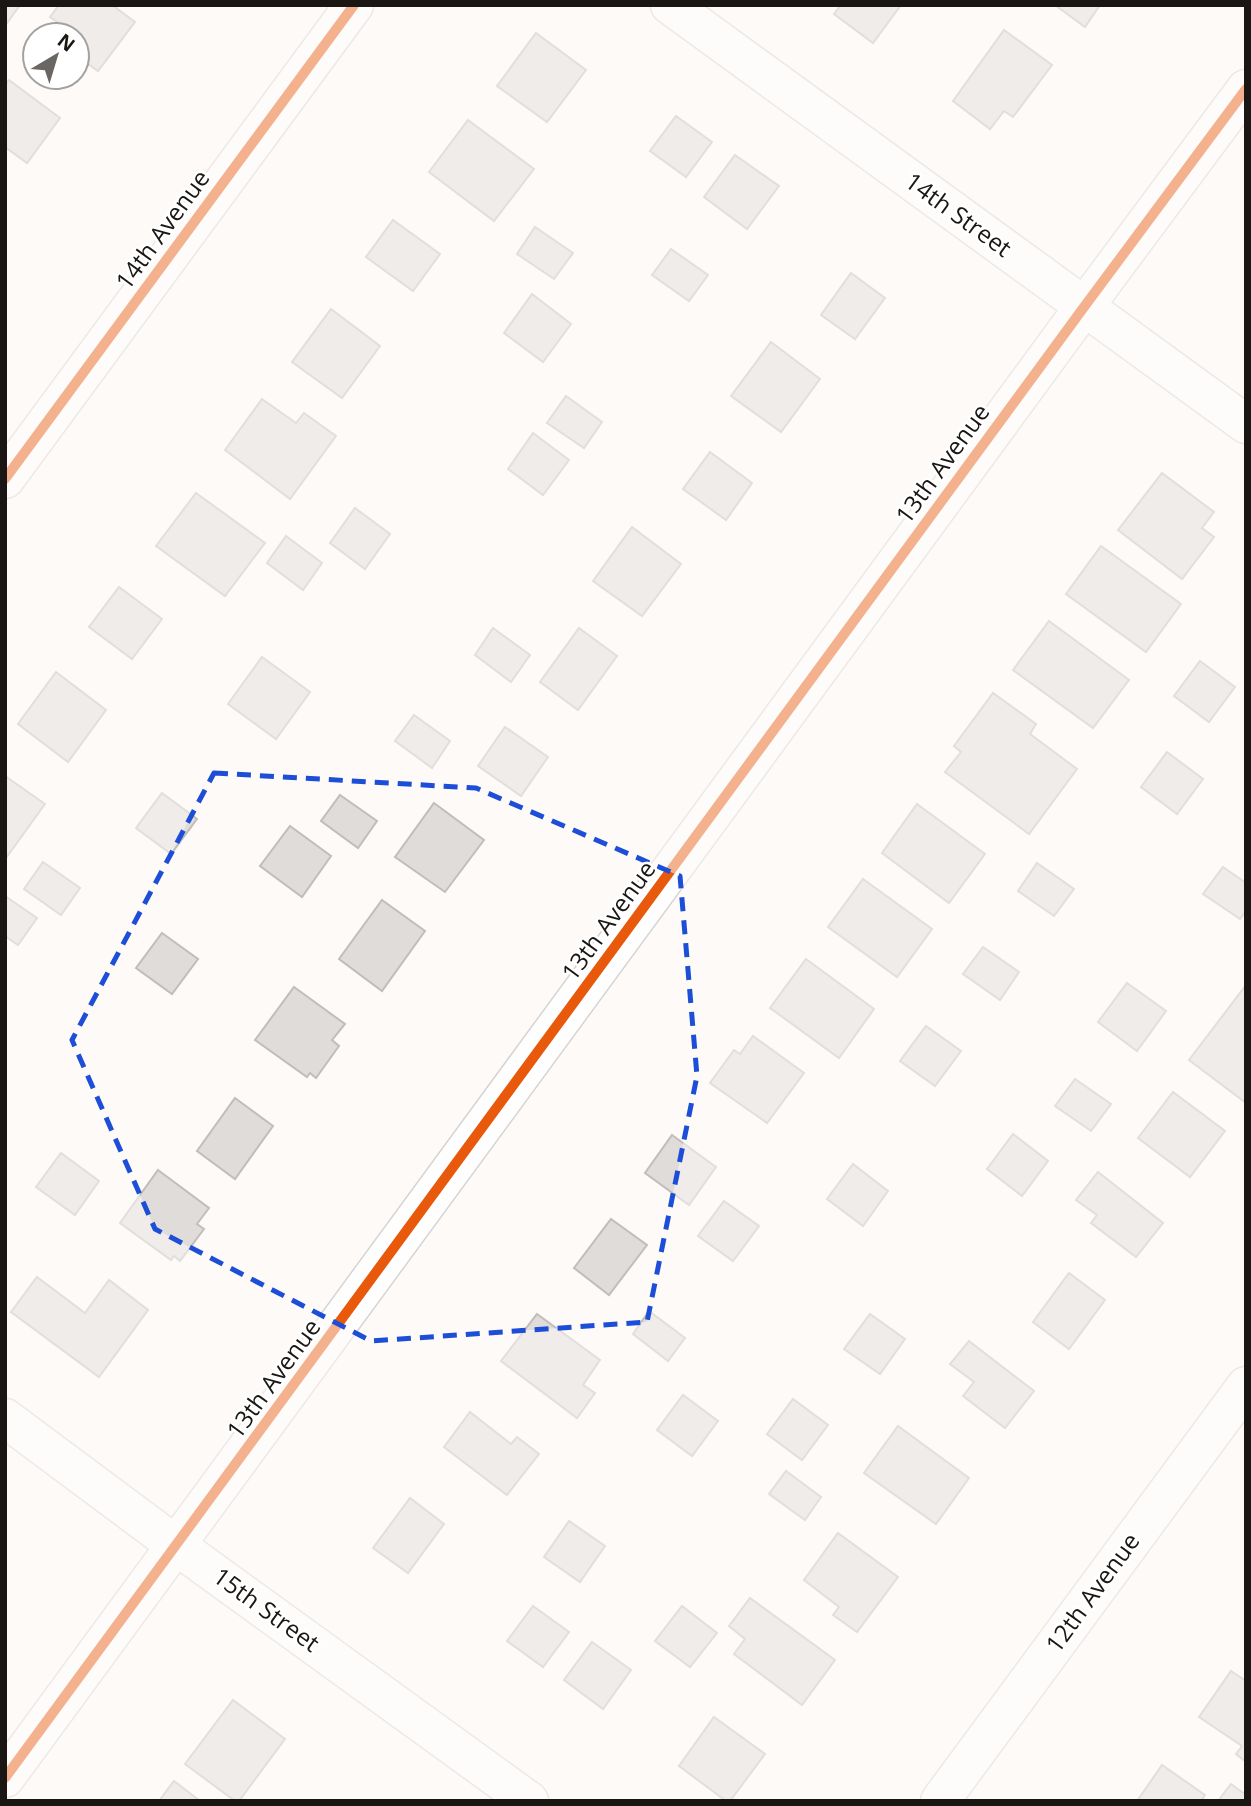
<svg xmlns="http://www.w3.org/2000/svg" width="1251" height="1806" viewBox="0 0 1251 1806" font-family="'Open Sans',sans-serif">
<rect width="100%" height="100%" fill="#fdfaf8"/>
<g fill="#dfdcd9" stroke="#c0bdbb" stroke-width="2">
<polygon points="5,5 20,5 5,26"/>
<polygon points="59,5 112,5 135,22 98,71 77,56 77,35 67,35 70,31 50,17"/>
<polygon points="841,5 901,5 873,43 834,14"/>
<polygon points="1055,5 1100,5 1085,27"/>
<polygon points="1004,30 1052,65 1013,117 1004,111 990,129 953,101"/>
<polygon points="536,33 586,70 547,122 497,86"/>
<polygon points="9,80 60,118 27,163 5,147 5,85"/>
<polygon points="676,116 712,142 686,177 650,151"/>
<polygon points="468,120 534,169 494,221 429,172"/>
<polygon points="735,155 779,186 747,229 704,197"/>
<polygon points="393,220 440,254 413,291 366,257"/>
<polygon points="535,227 573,253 554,279 517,254"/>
<polygon points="671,249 708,275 689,301 652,275"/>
<polygon points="851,273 885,298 855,339 821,315"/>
<polygon points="532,294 571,324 543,362 504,333"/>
<polygon points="331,309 380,346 342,398 292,362"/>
<polygon points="771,342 820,379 781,432 731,396"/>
<polygon points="566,396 602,422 584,448 547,423"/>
<polygon points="262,399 296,423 304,413 336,436 290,499 225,450"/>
<polygon points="533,433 569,460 543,495 508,469"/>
<polygon points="710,452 752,483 726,520 683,489"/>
<polygon points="1162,473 1214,512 1202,528 1214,537 1182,579 1118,530"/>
<polygon points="196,493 265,543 225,596 156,546"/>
<polygon points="355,508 390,534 365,569 330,543"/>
<polygon points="632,527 681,564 642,616 593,581"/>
<polygon points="286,536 322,563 303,590 267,563"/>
<polygon points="1101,546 1181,604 1146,652 1066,594"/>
<polygon points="119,587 162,619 132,659 89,627"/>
<polygon points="1049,621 1129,680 1093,728 1013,670"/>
<polygon points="493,628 530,655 511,682 475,655"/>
<polygon points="579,628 617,656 578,710 540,682"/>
<polygon points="262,657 310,692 276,739 228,704"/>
<polygon points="1200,661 1235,687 1209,722 1174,696"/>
<polygon points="56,672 106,710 68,762 18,724"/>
<polygon points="993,693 1036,724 1030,734 1077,769 1029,834 945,772 961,752 954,746"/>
<polygon points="414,715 450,741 432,768 395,741"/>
<polygon points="505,727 548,757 521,796 478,766"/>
<polygon points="1167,752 1203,779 1177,814 1141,787"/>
<polygon points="5,776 45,804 6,858 5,857"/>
<polygon points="162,793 197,819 171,854 136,828"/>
<polygon points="340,795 377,821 358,848 321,821"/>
<polygon points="434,803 484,840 445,892 395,857"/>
<polygon points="917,804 985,854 949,903 882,853"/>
<polygon points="290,826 331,856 302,897 260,866"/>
<polygon points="43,862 80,888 61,915 24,889"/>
<polygon points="1037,863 1074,889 1054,916 1018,891"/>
<polygon points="1223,867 1246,883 1246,911 1240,919 1203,894"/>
<polygon points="863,879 932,929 897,977 828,927"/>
<polygon points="5,896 37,918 18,945 5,936"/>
<polygon points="382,900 425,931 382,991 339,959"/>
<polygon points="162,933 198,959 172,994 136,968"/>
<polygon points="983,947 1019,972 1000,1000 963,974"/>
<polygon points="806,959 874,1009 839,1058 770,1008"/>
<polygon points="1127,983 1166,1011 1137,1051 1098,1022"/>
<polygon points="1246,985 1246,1103 1189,1060"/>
<polygon points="294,987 345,1024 332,1040 339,1046 316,1078 310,1073 307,1077 255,1040"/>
<polygon points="926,1026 961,1051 935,1086 900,1061"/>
<polygon points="753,1036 804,1073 767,1123 710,1083 734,1050 740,1054"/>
<polygon points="1075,1079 1111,1104 1091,1131 1055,1106"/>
<polygon points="1173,1092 1225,1131 1190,1177 1138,1138"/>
<polygon points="235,1098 273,1126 235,1179 197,1151"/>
<polygon points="1013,1134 1048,1161 1022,1196 987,1169"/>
<polygon points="672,1135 716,1167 689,1205 645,1173"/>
<polygon points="61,1153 99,1181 75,1215 36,1187"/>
<polygon points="853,1164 888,1191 863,1226 827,1199"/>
<polygon points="158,1170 209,1208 197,1224 204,1229 180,1261 174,1256 171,1260 120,1223"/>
<polygon points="1098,1172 1163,1223 1136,1257 1091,1223 1097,1215 1076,1200"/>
<polygon points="724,1201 759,1226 733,1261 698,1236"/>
<polygon points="611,1219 647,1245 609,1295 574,1268"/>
<polygon points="1069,1273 1105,1300 1069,1349 1033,1322"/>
<polygon points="37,1277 85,1313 109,1280 148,1310 99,1377 11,1312"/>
<polygon points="649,1311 685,1338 668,1361 633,1334"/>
<polygon points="537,1314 600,1360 583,1385 595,1393 577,1418 501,1361"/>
<polygon points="870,1314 905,1339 880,1374 844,1349"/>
<polygon points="969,1341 1034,1391 1005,1428 963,1396 974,1382 950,1364"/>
<polygon points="683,1395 718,1421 692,1456 657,1430"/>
<polygon points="793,1399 828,1425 802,1460 767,1434"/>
<polygon points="470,1412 511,1444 517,1437 539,1454 507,1495 444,1447"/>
<polygon points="898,1426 969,1478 936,1524 864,1473"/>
<polygon points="786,1471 821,1497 805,1520 769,1494"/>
<polygon points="410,1498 444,1524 408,1573 373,1548"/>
<polygon points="569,1521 605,1546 580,1582 544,1557"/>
<polygon points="838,1533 898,1577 857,1632 833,1615 839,1607 804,1580"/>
<polygon points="750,1598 835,1660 802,1705 734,1654 745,1639 729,1626"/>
<polygon points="533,1606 569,1632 543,1667 507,1641"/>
<polygon points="682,1606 717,1633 690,1667 655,1641"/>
<polygon points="592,1642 631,1670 603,1709 564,1680"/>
<polygon points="1231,1671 1246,1681 1246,1762 1236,1754 1242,1746 1199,1717"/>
<polygon points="233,1700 285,1739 239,1801 235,1801 185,1764"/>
<polygon points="714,1717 765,1754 730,1801 726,1801 679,1766"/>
<polygon points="1162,1765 1205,1795 1201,1801 1137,1801"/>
<polygon points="174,1781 200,1801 159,1801"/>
<polygon points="1231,1784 1246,1795 1246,1801 1218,1801"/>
</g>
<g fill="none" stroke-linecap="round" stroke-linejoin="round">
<g stroke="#d7d4d1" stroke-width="41">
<g id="minor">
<polyline points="670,5 1246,424"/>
<polyline points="5,479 354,5"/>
<polyline points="5,1418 177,1546 529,1801"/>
<polyline points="5,1778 1084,307 1246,89"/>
<polyline points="940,1801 1246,1386"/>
</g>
</g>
<use href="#minor" stroke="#fffefe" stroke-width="38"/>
<g stroke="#fff" stroke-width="15">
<g id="cycleway">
<polyline points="5,479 354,5"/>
<polyline points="5,1778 1084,307 1246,89"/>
</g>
</g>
<use href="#cycleway" stroke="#e8590c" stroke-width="10"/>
</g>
<path d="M0 0H1251V1806H0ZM 214,773 L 476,788 L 680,876 L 697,1076 L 647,1322 L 371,1341 L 155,1229 L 72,1040 Z" fill="#fdfaf8" fill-opacity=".55" fill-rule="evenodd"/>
<path fill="none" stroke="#1d4ed8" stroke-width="5" stroke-dasharray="14 9" stroke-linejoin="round" d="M 214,773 L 476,788 L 680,876 L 697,1076 L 647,1322 L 371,1341 L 155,1229 L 72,1040 Z"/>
<g text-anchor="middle" stroke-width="5" stroke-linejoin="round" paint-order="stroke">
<g font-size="24" fill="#191613" stroke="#fff">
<text transform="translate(958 215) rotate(36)" y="8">14th Street</text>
<text transform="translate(163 230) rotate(-54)" y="8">14th Avenue</text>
<text transform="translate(943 464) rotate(-54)" y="8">13th Avenue</text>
<text transform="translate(609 921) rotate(-54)" y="8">13th Avenue</text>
<text transform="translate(274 1379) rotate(-54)" y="8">13th Avenue</text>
<text transform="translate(1093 1593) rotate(-54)" y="8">12th Avenue</text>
<text transform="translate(266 1610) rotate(36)" y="8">15th Street</text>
</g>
</g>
<rect width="1251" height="1806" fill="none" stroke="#191613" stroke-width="14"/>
<g transform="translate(56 56) rotate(38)"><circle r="33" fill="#ffffff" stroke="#a3a2a1" stroke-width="2"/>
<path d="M0-5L12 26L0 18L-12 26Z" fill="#696663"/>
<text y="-10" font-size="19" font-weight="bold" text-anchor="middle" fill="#191613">N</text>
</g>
</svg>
